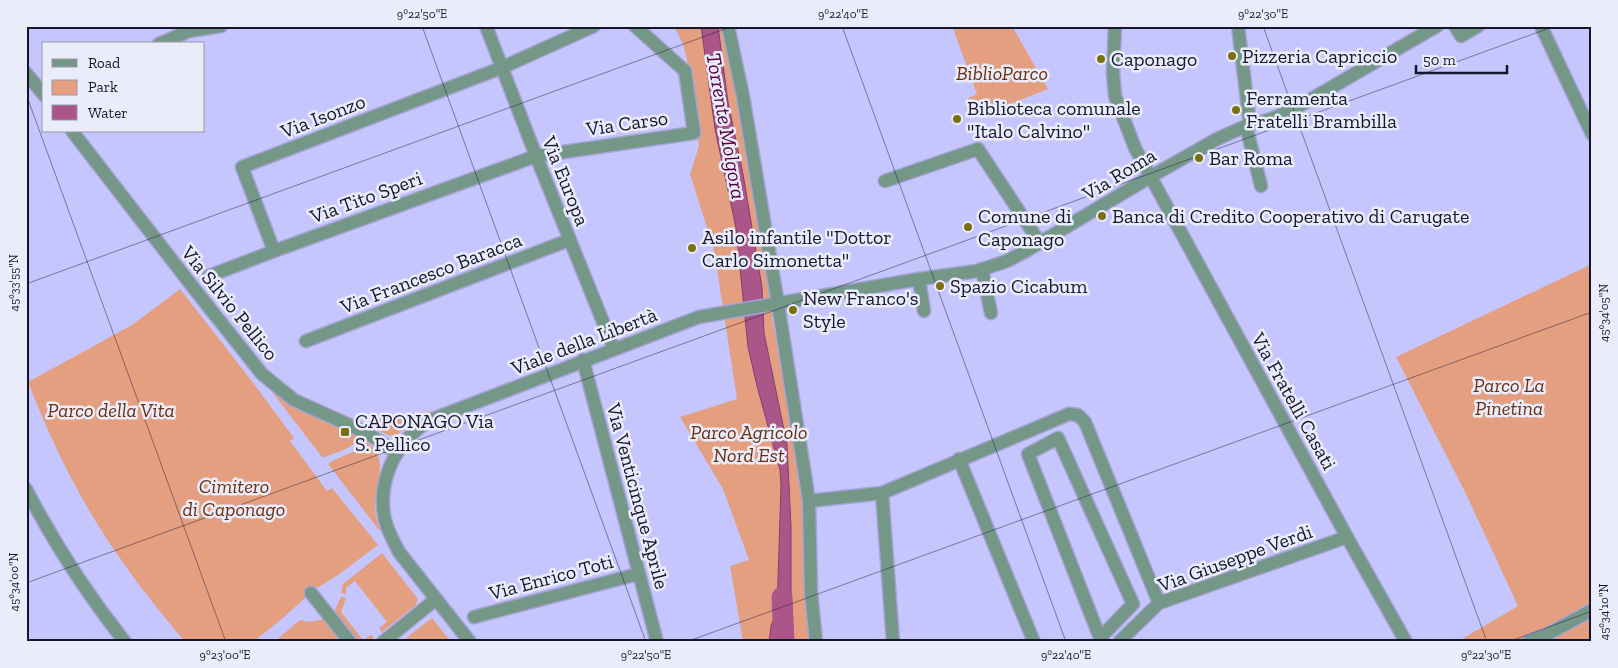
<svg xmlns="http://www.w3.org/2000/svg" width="1618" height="668" viewBox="0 0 1618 668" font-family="'Zilla Slab',serif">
<rect width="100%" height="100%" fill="#c6c6fe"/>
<g fill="#e49f80">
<polygon points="674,26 723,26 772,288 772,318 803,489 812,642 743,642 730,566 749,560 723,489 680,417 737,399 714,250 690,174 699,146 687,60 683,44"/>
<polygon points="952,26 1012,26 1048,89 975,118 968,98 977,94"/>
<polygon points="1592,264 1592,642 1457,642 1518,606 1466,494 1396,357"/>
<path d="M 180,289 L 254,384 L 294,438 L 290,441 L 327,491 L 332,488 L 378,545 L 338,575 L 314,590 L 283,618 L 253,642 L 185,642 C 163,615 141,589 122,561 C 83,507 52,444 28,382 L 132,325 Z"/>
<path d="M 269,388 L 290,406 L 360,438 C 351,449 337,452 325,457 L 322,457 Z"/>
<path d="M 433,411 C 427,414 420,416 415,420 C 396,434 399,442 373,428 L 380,418 L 383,416 Z"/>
<path d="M 366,442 C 391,456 375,484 375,506 C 375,514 377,522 380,529 L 379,530 L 328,464 L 332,461 L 355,451 Z"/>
<polygon points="382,553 418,599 416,605 382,632 379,628 387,622 355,581 346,588 346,594 341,593 343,584"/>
<polygon points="341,597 346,598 341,612 363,640 371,635 374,638 369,642 357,642 334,612"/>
<polygon points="432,618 451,642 401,642"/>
<polygon points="324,619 342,642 274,642 300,620 309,622"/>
</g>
<polygon fill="#ab5589" stroke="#7e426e" points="701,26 718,26 728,102 743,174 762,287 764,333 787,444 791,526 791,605 783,625 785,642 769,642 771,626 777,611 781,485 780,470 757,386 748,347 736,228 715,129"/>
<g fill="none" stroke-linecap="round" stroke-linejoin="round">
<polyline stroke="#ab5589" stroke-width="21" points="782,597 784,642"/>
<g stroke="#a3a3d4" stroke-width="15">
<g id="minor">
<polyline points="486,26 536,156 614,349"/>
<polyline points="728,26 743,96 778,304 809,501 811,592 816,642"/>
<polyline points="1115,26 1113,73 1115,96 1135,148 1347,537 1406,642"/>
<polyline points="1238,26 1250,125"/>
<polyline points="1455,26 1461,36 1478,26"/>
<polyline points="1541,26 1592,134"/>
<polyline points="159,44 189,31 221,26"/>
<polyline points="26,73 44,95"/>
<polyline points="1246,126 1261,186"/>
<polyline points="72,131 192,286 262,374 294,400 367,433 397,453"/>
<polyline points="885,181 978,149 1040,243"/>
<polyline points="274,251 242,167 501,68 594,26"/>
<polyline points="982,269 991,313"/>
<polyline points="209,276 274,251 536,156 694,133 685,71 635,26"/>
<polyline points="919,279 924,311"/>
<polyline points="306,341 569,240"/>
<polyline points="583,360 657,642"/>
<polygon points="1058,438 1133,604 1100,638 1028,454"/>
<polyline points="959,459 1034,642"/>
<path d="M 26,489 C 54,543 87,594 125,642"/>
<polyline points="882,493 893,642"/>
<polyline points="809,501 882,493 1069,414 1078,415 1085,422 1159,603"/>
<polyline points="311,593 350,642"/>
<polyline points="474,617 638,574"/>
<polyline points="383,642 436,599"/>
<path d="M 470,642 L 399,552 C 394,542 388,532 385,520 C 377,485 393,446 423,425 C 431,419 441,416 451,412 L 699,317 L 919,279 L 977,271 L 1007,261 L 1026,251 L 1150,177 L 1217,139 L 1246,126 L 1271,119 L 1296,108 L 1437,26"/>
<polyline points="1119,642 1159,603 1347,537"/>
<polyline points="1528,642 1546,635 1592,610"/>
</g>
</g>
<use href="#minor" stroke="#759787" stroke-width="12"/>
</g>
<path fill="none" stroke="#16152e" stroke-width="1" stroke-opacity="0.45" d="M 422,26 L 646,642M 842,26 L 1066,642M 1263,26 L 1487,642M 26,94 L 226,642M 26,284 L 733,26M 26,583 L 1555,26M 686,642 L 1592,312M 1508,642 L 1592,611"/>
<g fill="#787011" stroke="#ebecfa" stroke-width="2">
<circle cx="1232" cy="56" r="5"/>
<circle cx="1101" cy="59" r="5"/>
<circle cx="1236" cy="110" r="5"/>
<circle cx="957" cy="119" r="5"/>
<circle cx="1199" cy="158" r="5"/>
<circle cx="1102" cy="216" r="5"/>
<circle cx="968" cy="227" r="5"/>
<circle cx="692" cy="248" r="5"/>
<circle cx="940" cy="286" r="5"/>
<circle cx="793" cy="310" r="5"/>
<rect x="340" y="427" width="10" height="10" rx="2.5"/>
</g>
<g text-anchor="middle" stroke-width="5" stroke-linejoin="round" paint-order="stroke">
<g font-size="20" fill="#16152e" stroke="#ebecfa" text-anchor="start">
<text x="1242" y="63">Pizzeria Capriccio</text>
<text x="1111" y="66">Caponago</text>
<text x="1246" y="105">Ferramenta<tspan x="1246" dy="23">Fratelli Brambilla</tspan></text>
<text x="967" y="115">Biblioteca comunale<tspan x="967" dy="23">"Italo Calvino"</tspan></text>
<text x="1209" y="165">Bar Roma</text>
<text x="978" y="223">Comune di<tspan x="978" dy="23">Caponago</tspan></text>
<text x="1112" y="223">Banca di Credito Cooperativo di Carugate</text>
<text x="702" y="244">Asilo infantile "Dottor<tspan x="702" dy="23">Carlo Simonetta"</tspan></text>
<text x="950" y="293">Spazio Cicabum</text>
<text x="803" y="305">New Franco's<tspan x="803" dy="23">Style</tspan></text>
<text x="355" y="428">CAPONAGO Via<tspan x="355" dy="23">S. Pellico</tspan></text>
</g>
<g font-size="20" font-style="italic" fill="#6b2f10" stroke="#ebecfa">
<text x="1002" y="80">BiblioParco</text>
<text x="1509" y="392">Parco La<tspan x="1509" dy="23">Pinetina</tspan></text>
<text x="111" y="417">Parco della Vita</text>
<text x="749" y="439">Parco Agricolo<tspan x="749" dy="23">Nord Est</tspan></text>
<text x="234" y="493">Cimitero<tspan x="234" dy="23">di Caponago</tspan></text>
</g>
<g font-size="20" fill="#16152e" stroke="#ebecfa">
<text transform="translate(323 116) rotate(-21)" y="7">Via Isonzo</text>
<text transform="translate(627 123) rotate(-8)" y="7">Via Carso</text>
<text transform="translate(1119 174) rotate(-31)" y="7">Via Roma</text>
<text transform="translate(566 181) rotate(68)" y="7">Via Europa</text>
<text transform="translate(366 197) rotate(-20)" y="7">Via Tito Speri</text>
<text transform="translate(431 273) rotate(-21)" y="7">Via Francesco Baracca</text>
<text transform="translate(230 303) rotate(51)" y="7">Via Silvio Pellico</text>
<text transform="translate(584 341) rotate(-21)" y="7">Viale della Libertà</text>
<text transform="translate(1294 401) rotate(61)" y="7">Via Fratelli Casati</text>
<text transform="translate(638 496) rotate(75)" y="7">Via Venticinque Aprile</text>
<text transform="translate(1235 558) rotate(-20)" y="7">Via Giuseppe Verdi</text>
<text transform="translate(551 577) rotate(-15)" y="7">Via Enrico Toti</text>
</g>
<g font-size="21" font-style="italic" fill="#55003c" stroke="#ebecfa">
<text transform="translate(726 126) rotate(80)" y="7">Torrente Molgora</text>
</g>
</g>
<rect width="1618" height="668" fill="none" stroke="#ebecfa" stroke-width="55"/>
<rect x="42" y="42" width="162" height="90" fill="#ebecfa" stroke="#9696a8"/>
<rect x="52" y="59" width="25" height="8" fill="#759787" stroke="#9696a8"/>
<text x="88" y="68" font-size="15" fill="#16152e">Road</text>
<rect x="52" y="80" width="25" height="15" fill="#e49f80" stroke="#9696a8"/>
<text x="88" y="92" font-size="15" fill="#16152e">Park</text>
<rect x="52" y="105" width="25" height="15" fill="#ab5589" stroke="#9696a8"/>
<text x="88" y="118" font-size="15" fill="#16152e">Water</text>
<path d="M1416 65v8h91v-8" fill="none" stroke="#16152e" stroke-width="2.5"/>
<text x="1423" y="65" font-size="15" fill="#16152e" stroke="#ebecfa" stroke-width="4" paint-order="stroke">50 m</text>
<rect x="28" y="28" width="1562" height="612" fill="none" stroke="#16152e" stroke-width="2"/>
<g font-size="12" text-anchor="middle" fill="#16152e">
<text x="422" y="18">9°22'50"E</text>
<text x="843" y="18">9°22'40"E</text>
<text x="1263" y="18">9°22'30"E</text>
<text transform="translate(14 283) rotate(-90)" y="4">45°33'55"N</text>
<text transform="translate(1604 313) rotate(-90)" y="4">45°34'05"N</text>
<text transform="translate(14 582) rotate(-90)" y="4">45°34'00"N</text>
<text transform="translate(1604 612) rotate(-90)" y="4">45°34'10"N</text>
<text x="225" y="659">9°23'00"E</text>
<text x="646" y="659">9°22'50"E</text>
<text x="1066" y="659">9°22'40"E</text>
<text x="1486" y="659">9°22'30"E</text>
</g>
</svg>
